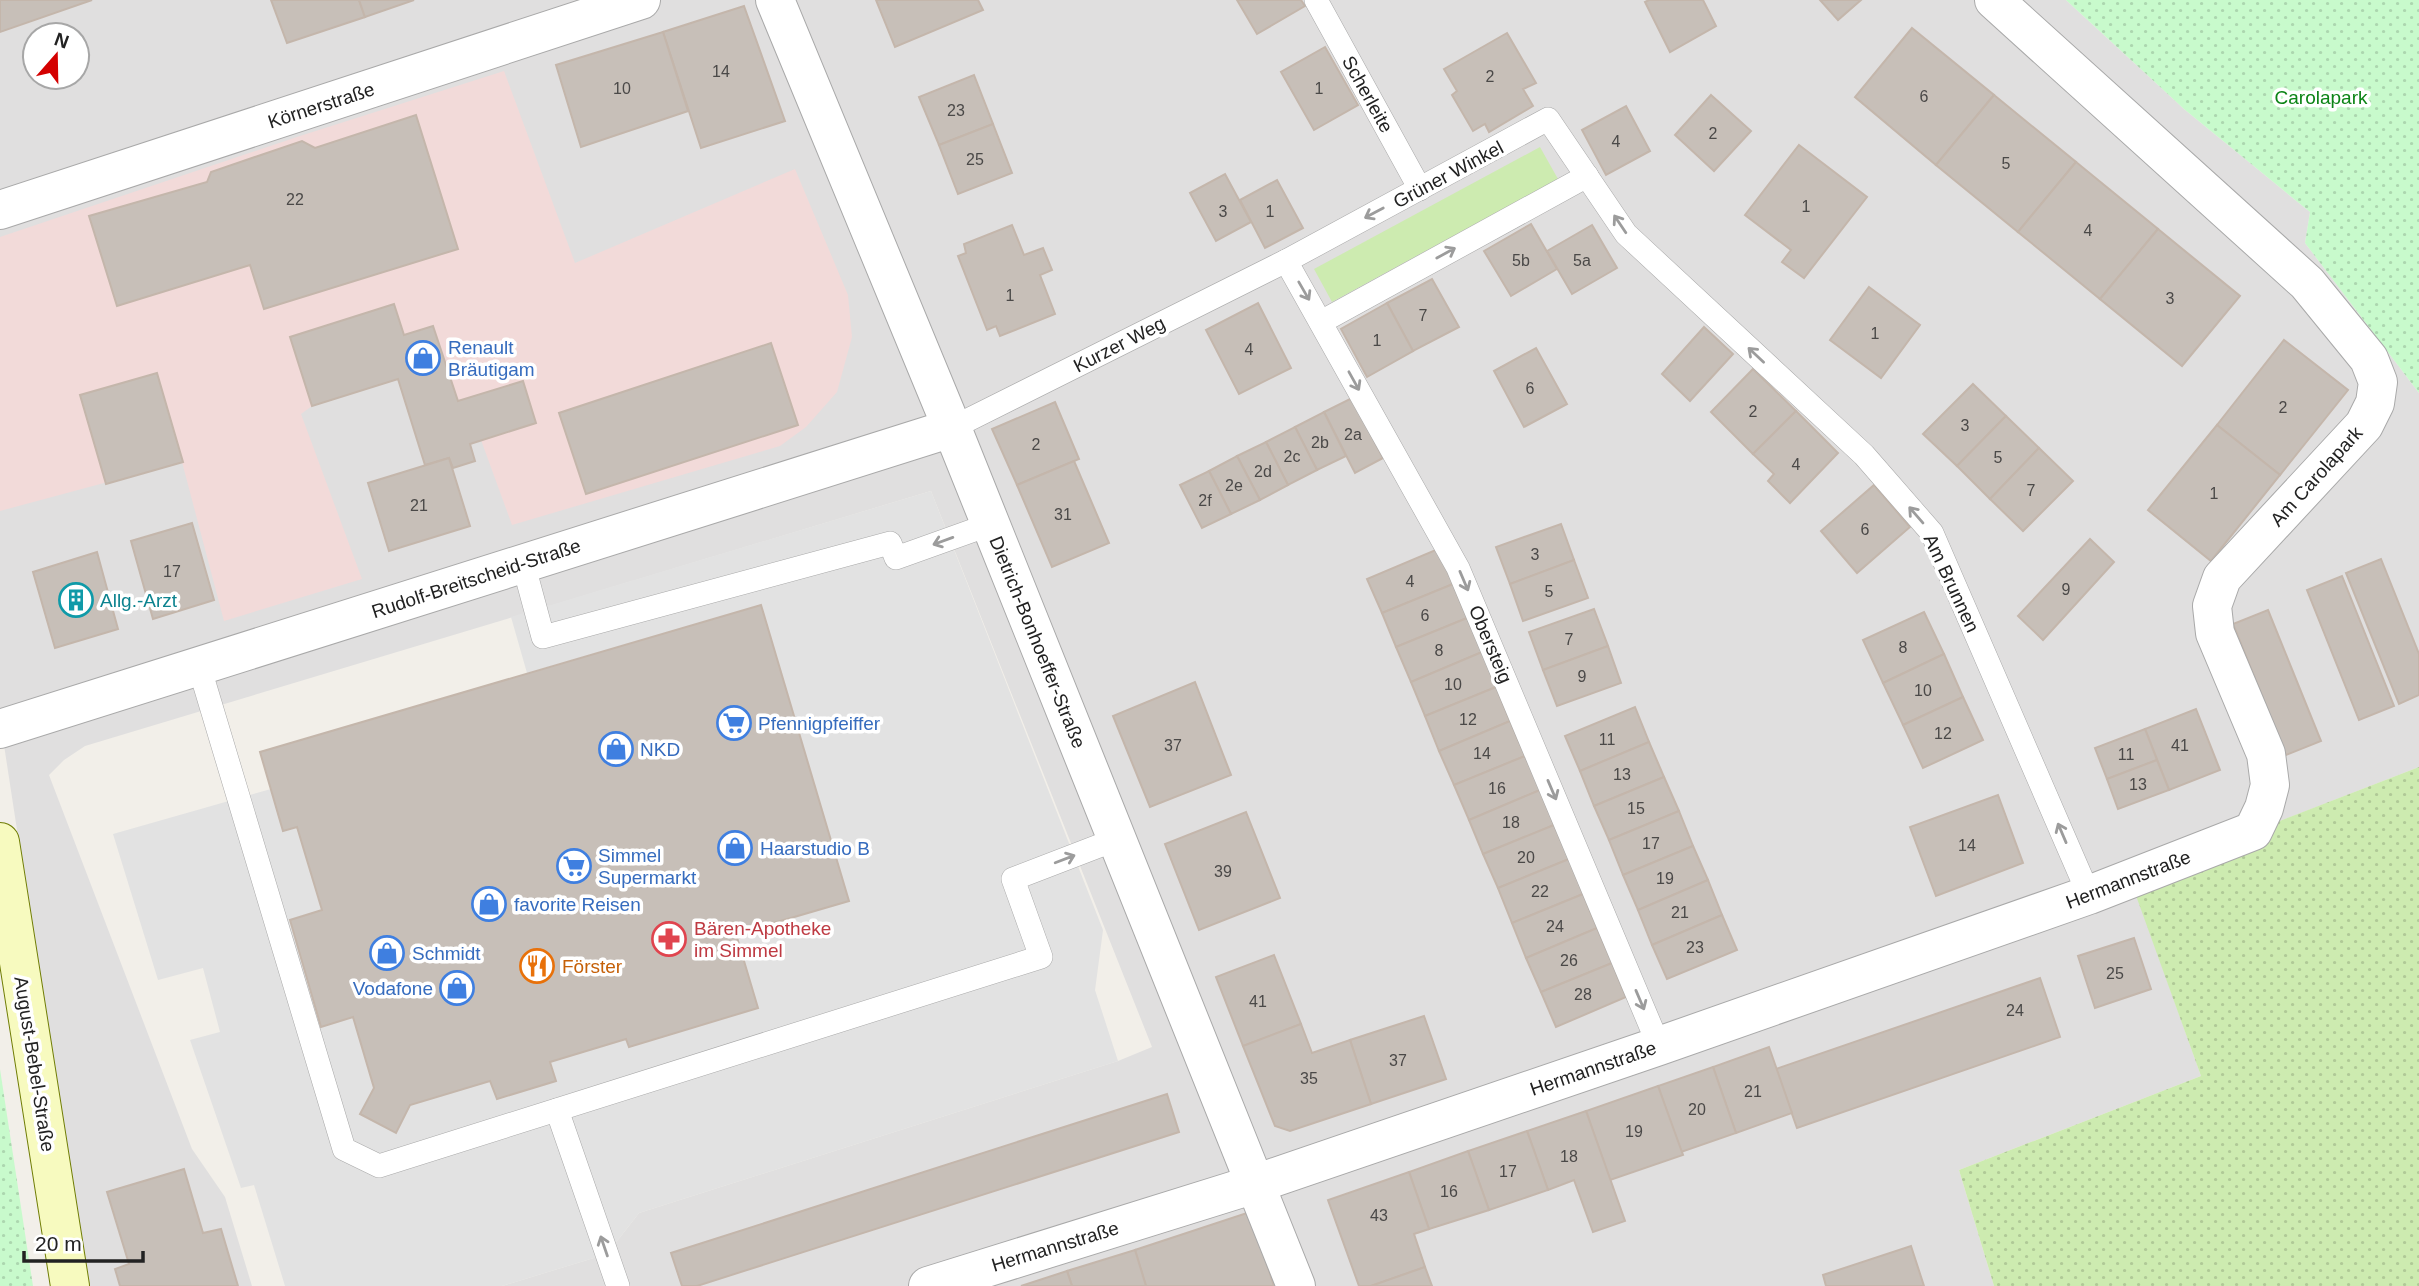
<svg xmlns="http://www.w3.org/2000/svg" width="2419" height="1286" viewBox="0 0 2419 1286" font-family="Helvetica,sans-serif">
<defs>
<pattern id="park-dots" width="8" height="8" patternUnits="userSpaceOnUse" patternTransform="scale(1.75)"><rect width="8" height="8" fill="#c8facc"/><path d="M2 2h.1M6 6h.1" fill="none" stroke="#acd6af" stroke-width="1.8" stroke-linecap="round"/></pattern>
<pattern id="garden-dots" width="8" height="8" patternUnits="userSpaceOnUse" patternTransform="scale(1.75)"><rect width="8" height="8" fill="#cdebb0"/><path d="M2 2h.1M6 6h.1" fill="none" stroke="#b0c997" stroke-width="1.8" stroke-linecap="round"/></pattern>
</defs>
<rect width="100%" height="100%" fill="#f2efe9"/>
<path fill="#e0dfdf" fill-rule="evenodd" d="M 0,0 L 2066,0 L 2184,109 L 2310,212 L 2305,243 L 2419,393 L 2419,767 L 2131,879 L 2201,1076 L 1959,1170 L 1994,1286 L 502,1286 L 607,1254 L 639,1213 L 1118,1061 L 1152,1047 L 931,491 L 85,746 L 64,760 L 49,775 L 192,1149 L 225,1197 L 252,1286 L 87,1286 L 0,719 ZM 35,35 L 77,35 L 77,77 L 35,77 Z"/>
<polygon fill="#f2dad9" points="504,71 575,263 795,169 848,295 852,337 837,392 806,427 780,446 512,525 481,440 398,379 312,406 301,414 362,579 224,621 182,462 0,511 0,237 300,136"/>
<polygon fill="#cdebb0" points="1540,147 1558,179 1332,302 1314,269"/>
<g fill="url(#park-dots)">
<polygon points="2066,0 2419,0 2419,393 2305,243 2310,212 2184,109"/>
<polygon points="0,1069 33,1286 0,1286"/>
</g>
<polygon fill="url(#garden-dots)" points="2419,767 2419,1286 1994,1286 1959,1170 2201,1076 2130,879"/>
<polygon fill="#e2e2e2" points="931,491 1103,930 1095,990 1118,1061 639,1213 607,1254 502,1286 285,1286 254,1185 241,1188 190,1040 220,1032 203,968 158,980 113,834 271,789 297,827 322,910 290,920 321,1026 353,1017 374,1088 361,1114 396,1132 410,1105 490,1081 497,1099 556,1081 551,1062 626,1039 629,1047 757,1008 736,934 849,901 761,605 527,673 511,617"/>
<g fill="#c7bfb8" stroke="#c4b6ab" stroke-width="2">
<polygon points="0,0 92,0 0,32"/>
<polygon points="271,0 359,0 365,17 287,43"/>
<polygon points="359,0 414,0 365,17"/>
<polygon points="876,0 978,0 983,10 895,47"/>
<polygon points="1237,0 1301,0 1305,6 1257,34"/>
<polygon points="1649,0 1703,0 1716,26 1670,52 1645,2"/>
<polygon points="1820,0 1861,0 1838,20"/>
<polygon points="744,6 785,121 701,148 663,32"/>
<polygon points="1912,28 1994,95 1936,165 1855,97"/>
<polygon points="663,32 688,111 581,147 556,65"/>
<polygon points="1507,33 1536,83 1523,89 1533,106 1489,132 1485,124 1473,131 1452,95 1457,91 1444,69"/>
<polygon points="1325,47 1358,105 1314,130 1281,72"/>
<polygon points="974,75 993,124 939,145 919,97"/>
<polygon points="1711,95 1751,131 1714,171 1675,135"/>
<polygon points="1994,95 2076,162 2018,232 1936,165"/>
<polygon points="1626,106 1650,151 1606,175 1582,130"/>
<polygon points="416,115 458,249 264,309 250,265 117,306 89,216 207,182 211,172 302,141 315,148"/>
<polygon points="993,124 1012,173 958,194 939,145"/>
<polygon points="1799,145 1867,197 1804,278 1782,262 1791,250 1745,215"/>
<polygon points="2076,162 2158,229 2100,299 2018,232"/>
<polygon points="1225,174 1251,222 1216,241 1190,193"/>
<polygon points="1277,180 1303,228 1265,248 1240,200"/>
<polygon points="1531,224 1557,269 1511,296 1484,251"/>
<polygon points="1012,225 1024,255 1043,248 1052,270 1040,275 1055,314 1000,336 996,326 987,330 958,256 966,253 964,244"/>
<polygon points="1592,225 1617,268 1572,294 1547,251"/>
<polygon points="2158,229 2240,296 2182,366 2100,299"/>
<polygon points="1432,279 1459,327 1413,351 1387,303"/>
<polygon points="1869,287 1920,325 1881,378 1830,340"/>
<polygon points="1258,303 1291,368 1239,394 1206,330"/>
<polygon points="1387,303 1413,351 1367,377 1341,329"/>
<polygon points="394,304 404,335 433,326 458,401 523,381 536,423 470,444 475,461 453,468 449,458 425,465 398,379 312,406 290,337"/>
<polygon points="1704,327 1733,354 1690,401 1662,374"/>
<polygon points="2284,340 2348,390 2280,475 2217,425"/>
<polygon points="771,343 798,425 586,494 559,413"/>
<polygon points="1536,348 1567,404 1524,427 1494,371"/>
<polygon points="1753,369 1796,411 1753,454 1711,412"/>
<polygon points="157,373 183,462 106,484 80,395"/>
<polygon points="1973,384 2006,416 1957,466 1923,434"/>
<polygon points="1352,398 1383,458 1355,473 1324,412"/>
<polygon points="1055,402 1079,459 1017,485 992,429"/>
<polygon points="1796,411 1838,453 1790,503 1768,481 1774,474 1753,454"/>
<polygon points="1324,412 1346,456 1317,470 1295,427"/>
<polygon points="2006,416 2039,448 1990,499 1957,466"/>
<polygon points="2217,425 2280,475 2211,561 2148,510"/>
<polygon points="1295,427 1317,470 1288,485 1266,442"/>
<polygon points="1266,442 1288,485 1260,500 1237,456"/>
<polygon points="2039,448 2073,481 2023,531 1990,499"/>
<polygon points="1237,456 1260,500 1231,514 1209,471"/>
<polygon points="449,458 470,526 389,551 368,483"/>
<polygon points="1074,461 1109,543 1052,567 1017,485"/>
<polygon points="1209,471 1231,514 1202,528 1180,485"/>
<polygon points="1874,485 1910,527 1857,573 1821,531"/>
<polygon points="192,523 214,600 153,619 131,541"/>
<polygon points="1561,524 1574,560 1510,584 1496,547"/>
<polygon points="2090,539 2114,562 2043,640 2018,616"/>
<polygon points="1438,549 1453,584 1382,613 1367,579"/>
<polygon points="97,552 118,629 55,648 33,572"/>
<polygon points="2381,559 2419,654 2419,695 2399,704 2346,573"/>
<polygon points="1574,560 1588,598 1523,621 1510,584"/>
<polygon points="2342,576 2394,706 2359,720 2307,590"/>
<polygon points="1453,584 1467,618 1396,647 1382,613"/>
<polygon points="761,605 849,901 736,934 758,1008 629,1047 626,1039 550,1062 556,1081 497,1099 490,1081 410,1105 396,1133 360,1114 374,1088 353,1017 321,1027 290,920 322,910 297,827 283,831 260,752"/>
<polygon points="1594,609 1608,646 1543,670 1529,632"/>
<polygon points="2268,610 2321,741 2286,755 2233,624"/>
<polygon points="1924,612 1944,654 1883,683 1863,640"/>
<polygon points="1467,618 1482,652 1411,682 1396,647"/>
<polygon points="1608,646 1621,683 1557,706 1543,670"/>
<polygon points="1482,652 1496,687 1425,716 1411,682"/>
<polygon points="1944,654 1963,697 1903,725 1883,683"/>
<polygon points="1195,682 1231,775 1150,807 1113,716"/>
<polygon points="1496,687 1510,721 1439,751 1425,716"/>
<polygon points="1963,697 1983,740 1923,768 1903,725"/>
<polygon points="1635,707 1649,742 1580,771 1565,736"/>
<polygon points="2196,709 2220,770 2169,790 2145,729"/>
<polygon points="1510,721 1525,756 1454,785 1439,751"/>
<polygon points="2145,729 2157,760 2107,779 2095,748"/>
<polygon points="1649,742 1664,777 1594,806 1580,771"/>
<polygon points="1525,756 1540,790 1469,820 1454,785"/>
<polygon points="2157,760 2169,790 2118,809 2107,779"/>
<polygon points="1664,777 1679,811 1609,840 1594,806"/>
<polygon points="1540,790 1554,825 1483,854 1469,820"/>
<polygon points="1998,795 2023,863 1936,896 1910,827"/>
<polygon points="1679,811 1693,846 1623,875 1609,840"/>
<polygon points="1246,812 1280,898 1199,930 1165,844"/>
<polygon points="1554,825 1569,859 1498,888 1483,854"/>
<polygon points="1693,846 1708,880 1638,910 1623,875"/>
<polygon points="1569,859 1583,894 1512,923 1498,888"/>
<polygon points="1708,880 1722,915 1652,945 1638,910"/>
<polygon points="1583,894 1597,928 1526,958 1512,923"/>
<polygon points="1722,915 1737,950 1667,979 1652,945"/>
<polygon points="1597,928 1612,963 1541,992 1526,958"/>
<polygon points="2134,938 2151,989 2095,1008 2078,956"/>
<polygon points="1274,955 1301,1024 1243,1046 1216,977"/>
<polygon points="1612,963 1626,997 1556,1027 1541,992"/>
<polygon points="2040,978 2060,1037 1797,1128 1776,1069"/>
<polygon points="1424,1016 1446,1079 1371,1104 1350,1040"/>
<polygon points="1301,1024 1312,1053 1350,1040 1371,1104 1290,1131 1275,1126 1243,1046"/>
<polygon points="1769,1047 1792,1113 1736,1133 1713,1067"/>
<polygon points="1713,1067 1736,1133 1681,1152 1658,1086"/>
<polygon points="1658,1086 1683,1155 1610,1180 1586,1111"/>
<polygon points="1167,1094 1179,1132 697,1286 682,1286 671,1253"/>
<polygon points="1586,1111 1625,1221 1593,1232 1574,1180 1548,1190 1527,1131"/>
<polygon points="1527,1131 1548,1190 1489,1210 1468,1151"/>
<polygon points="1468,1151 1489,1210 1429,1229 1409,1172"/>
<polygon points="184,1169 203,1233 221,1229 238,1286 120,1286 115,1269 129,1264 107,1192"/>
<polygon points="1409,1172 1429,1229 1414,1234 1425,1267 1371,1286 1359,1286 1328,1200"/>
<polygon points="1250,1212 1274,1286 1146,1286 1135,1250"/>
<polygon points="1911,1246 1924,1286 1826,1286 1823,1275"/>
<polygon points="1135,1250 1146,1286 1072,1286 1067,1271"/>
<polygon points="1425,1267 1432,1286 1371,1286"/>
<polygon points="1067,1271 1072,1286 1021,1286"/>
</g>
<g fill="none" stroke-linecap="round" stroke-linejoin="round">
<g stroke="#a9a9a9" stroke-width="24">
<g id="lane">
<polyline points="1316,0 1420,189"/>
<polyline points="1286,261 1458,568 1659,1046"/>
<polyline points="1321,322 1587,176"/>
<polyline points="952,428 1286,261 1548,119 1626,234 1864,455 1932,533 2089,895"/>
<polyline points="523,563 543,637 890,543 896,558 991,524"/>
<polyline points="199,666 344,1149 379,1166 1041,957 1013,879 1117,839"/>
<polyline points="557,1110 618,1286"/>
</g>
</g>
<g stroke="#a9a9a9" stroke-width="40">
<g id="street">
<polyline points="775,0 952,428 1296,1286"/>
<polyline points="0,210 641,0"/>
<polyline points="0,729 952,428"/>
<polyline points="928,1286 1255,1184 1659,1046 2089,895 2253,831 2264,808 2270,785 2266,754 2215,633 2212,606 2222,578 2364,425 2375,403 2378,382 2369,359 2307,283 1994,0"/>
</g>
</g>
<g stroke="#707d05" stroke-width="40">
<polyline id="secondary" points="0,842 70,1286"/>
</g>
<use href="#lane" stroke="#fff" stroke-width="23"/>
<use href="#street" stroke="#fff" stroke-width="38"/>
<use href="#secondary" stroke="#f7fabf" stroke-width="38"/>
</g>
<defs><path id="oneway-shaft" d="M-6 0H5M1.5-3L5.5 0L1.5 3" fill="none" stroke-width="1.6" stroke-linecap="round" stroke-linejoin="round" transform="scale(1.75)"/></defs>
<g stroke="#9c9c9c">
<use href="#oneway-shaft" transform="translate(1374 213) rotate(152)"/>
<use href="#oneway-shaft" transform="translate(1620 224) rotate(-124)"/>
<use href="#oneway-shaft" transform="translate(1446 253) rotate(-29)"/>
<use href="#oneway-shaft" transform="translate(1304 291) rotate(60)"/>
<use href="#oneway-shaft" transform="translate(1756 355) rotate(-137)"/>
<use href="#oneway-shaft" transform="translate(1354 381) rotate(61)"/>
<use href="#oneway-shaft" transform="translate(1916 515) rotate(-131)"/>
<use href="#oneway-shaft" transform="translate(943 541) rotate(160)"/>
<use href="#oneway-shaft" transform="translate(1464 581) rotate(67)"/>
<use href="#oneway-shaft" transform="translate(1552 790) rotate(67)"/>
<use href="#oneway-shaft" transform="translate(2062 833) rotate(-113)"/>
<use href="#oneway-shaft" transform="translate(1065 859) rotate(-21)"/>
<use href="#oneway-shaft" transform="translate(1640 1000) rotate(67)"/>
<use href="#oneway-shaft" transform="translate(604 1246) rotate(-109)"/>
</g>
<defs>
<g id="shop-ring" transform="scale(1.75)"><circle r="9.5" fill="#fff" stroke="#3f7fe0" stroke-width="1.5"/><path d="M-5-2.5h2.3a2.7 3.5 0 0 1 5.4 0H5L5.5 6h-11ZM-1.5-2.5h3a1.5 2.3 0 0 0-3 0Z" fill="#3f7fe0"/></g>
<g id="building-ring" transform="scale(1.75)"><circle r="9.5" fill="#fff" stroke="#0f9aa8" stroke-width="1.5"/><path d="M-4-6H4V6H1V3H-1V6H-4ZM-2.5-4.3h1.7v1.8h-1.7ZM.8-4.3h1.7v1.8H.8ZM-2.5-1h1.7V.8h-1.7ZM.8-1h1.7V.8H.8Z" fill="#0f9aa8"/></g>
<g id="supermarket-ring" transform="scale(1.75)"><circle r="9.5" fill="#fff" stroke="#3f7fe0" stroke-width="1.5"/><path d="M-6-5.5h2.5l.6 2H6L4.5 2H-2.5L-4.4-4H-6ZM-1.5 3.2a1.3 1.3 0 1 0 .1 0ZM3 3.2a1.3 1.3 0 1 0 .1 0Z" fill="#3f7fe0"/></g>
<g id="pharmacy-ring" transform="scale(1.75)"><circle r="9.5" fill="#fff" stroke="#e0444e" stroke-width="1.5"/><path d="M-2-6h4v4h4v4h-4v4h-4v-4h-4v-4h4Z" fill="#e0444e"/></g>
<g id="restaurant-ring" transform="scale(1.75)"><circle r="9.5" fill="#fff" stroke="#e8710a" stroke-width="1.5"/><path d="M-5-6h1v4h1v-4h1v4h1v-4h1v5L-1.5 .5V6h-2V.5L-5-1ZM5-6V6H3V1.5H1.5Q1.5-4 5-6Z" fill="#e8710a"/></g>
</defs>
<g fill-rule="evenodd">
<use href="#shop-ring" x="423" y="358"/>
<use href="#building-ring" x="76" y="600"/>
<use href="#supermarket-ring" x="734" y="723"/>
<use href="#shop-ring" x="616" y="749"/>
<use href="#shop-ring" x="735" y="848"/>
<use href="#supermarket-ring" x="574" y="866"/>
<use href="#shop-ring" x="489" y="904"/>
<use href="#pharmacy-ring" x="669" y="939"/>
<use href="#shop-ring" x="387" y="953"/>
<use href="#restaurant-ring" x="537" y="966"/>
<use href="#shop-ring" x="457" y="988"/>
</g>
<g text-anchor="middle" stroke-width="7" stroke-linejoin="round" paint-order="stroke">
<g font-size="16" fill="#4b4948">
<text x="721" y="77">14</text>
<text x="1490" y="82">2</text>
<text x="622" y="94">10</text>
<text x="1319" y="94">1</text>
<text x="1924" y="102">6</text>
<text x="956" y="116">23</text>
<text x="1713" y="139">2</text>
<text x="1616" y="147">4</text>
<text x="975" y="165">25</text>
<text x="2006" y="169">5</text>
<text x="295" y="205">22</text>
<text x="1806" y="212">1</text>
<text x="1223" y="217">3</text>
<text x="1270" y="217">1</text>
<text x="2088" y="236">4</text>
<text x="1521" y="266">5b</text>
<text x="1582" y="266">5a</text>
<text x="1010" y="301">1</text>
<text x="2170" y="304">3</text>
<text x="1423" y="321">7</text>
<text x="1875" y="339">1</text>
<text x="1377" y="346">1</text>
<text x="1249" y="355">4</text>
<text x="1530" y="394">6</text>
<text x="2283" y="413">2</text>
<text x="1753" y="417">2</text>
<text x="1965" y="431">3</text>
<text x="1353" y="440">2a</text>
<text x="1320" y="448">2b</text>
<text x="1036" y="450">2</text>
<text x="1292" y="462">2c</text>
<text x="1998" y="463">5</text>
<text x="1796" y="470">4</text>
<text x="1263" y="477">2d</text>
<text x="1234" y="491">2e</text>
<text x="2031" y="496">7</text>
<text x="2214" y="499">1</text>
<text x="1205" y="506">2f</text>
<text x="419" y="511">21</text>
<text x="1063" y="520">31</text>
<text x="1865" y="535">6</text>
<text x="1535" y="560">3</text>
<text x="172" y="577">17</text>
<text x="1410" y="587">4</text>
<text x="2066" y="595">9</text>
<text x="1549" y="597">5</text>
<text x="1425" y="621">6</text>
<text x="1569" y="645">7</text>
<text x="1903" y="653">8</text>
<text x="1439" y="656">8</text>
<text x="1582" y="682">9</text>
<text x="1453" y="690">10</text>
<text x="1923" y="696">10</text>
<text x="1468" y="725">12</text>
<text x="1943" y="739">12</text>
<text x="1607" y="745">11</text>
<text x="1173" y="751">37</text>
<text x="2180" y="751">41</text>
<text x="1482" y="759">14</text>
<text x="2126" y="760">11</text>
<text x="1622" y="780">13</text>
<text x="2138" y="790">13</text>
<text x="1497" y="794">16</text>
<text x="1636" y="814">15</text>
<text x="1511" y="828">18</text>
<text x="1651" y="849">17</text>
<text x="1967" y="851">14</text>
<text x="1526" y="863">20</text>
<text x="1223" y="877">39</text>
<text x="1665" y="884">19</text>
<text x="1540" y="897">22</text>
<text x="1680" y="918">21</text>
<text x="1555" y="932">24</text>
<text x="1695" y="953">23</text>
<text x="1569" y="966">26</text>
<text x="2115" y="979">25</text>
<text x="1583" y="1000">28</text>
<text x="1258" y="1007">41</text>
<text x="2015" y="1016">24</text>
<text x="1398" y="1066">37</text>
<text x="1309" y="1084">35</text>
<text x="1753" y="1097">21</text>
<text x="1697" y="1115">20</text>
<text x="1634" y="1137">19</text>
<text x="1569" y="1162">18</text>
<text x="1508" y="1177">17</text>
<text x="1449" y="1197">16</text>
<text x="1379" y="1221">43</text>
</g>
<g font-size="19" fill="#222" stroke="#fff">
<text transform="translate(1368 94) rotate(61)" y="7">Scherleite</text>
<text transform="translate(321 105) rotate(-18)" y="7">Körnerstraße</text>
<text transform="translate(1448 174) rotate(-28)" y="7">Grüner Winkel</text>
<text transform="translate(1119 344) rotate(-27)" y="7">Kurzer Weg</text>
<text transform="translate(2316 476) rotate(-48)" y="7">Am Carolapark</text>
<text transform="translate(476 578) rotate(-18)" y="7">Rudolf-Breitscheid-Straße</text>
<text transform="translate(1952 583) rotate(65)" y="7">Am Brunnen</text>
<text transform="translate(1038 642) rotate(68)" y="7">Dietrich-Bonhoeffer-Straße</text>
<text transform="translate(1491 644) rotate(67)" y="7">Obersteig</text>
<text transform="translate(2128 879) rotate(-21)" y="7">Hermannstraße</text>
<text transform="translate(35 1064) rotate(81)" y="7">August-Bebel-Straße</text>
<text transform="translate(1593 1068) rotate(-19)" y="7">Hermannstraße</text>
<text transform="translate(1055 1246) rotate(-17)" y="7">Hermannstraße</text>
</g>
<g font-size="19" fill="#0c8416" stroke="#fff">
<text x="2321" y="104">Carolapark</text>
</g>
<g font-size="19" fill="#366cbe" stroke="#fff" text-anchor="start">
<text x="448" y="354">Renault<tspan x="448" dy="22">Bräutigam</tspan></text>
<text x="758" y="730">Pfennigpfeiffer</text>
<text x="640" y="756">NKD</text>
<text x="760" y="855">Haarstudio B</text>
<text x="598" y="862">Simmel<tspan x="598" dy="22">Supermarkt</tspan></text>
<text x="514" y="911">favorite Reisen</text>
<text x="412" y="960">Schmidt</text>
<text x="433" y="995" text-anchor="end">Vodafone</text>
</g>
<g font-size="19" fill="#0d838f" stroke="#fff" text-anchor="start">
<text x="100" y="607">Allg.-Arzt</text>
</g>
<g font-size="19" fill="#be3a42" stroke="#fff" text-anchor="start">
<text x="694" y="935">Bären-Apotheke<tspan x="694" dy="22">im Simmel</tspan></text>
</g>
<g font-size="19" fill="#c56008" stroke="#fff" text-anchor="start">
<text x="562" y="973">Förster</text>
</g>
</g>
<g transform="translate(56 56) rotate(20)"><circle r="33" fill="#ffffff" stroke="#a7a7a7" stroke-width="2"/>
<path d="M0-5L12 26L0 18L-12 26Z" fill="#d40000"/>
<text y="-10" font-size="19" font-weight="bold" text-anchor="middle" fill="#222222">N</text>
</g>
<path d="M24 1251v10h119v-10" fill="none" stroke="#222222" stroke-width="3.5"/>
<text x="35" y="1251" font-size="21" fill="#222222" stroke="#ffffff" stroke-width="5" paint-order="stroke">20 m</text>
</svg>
